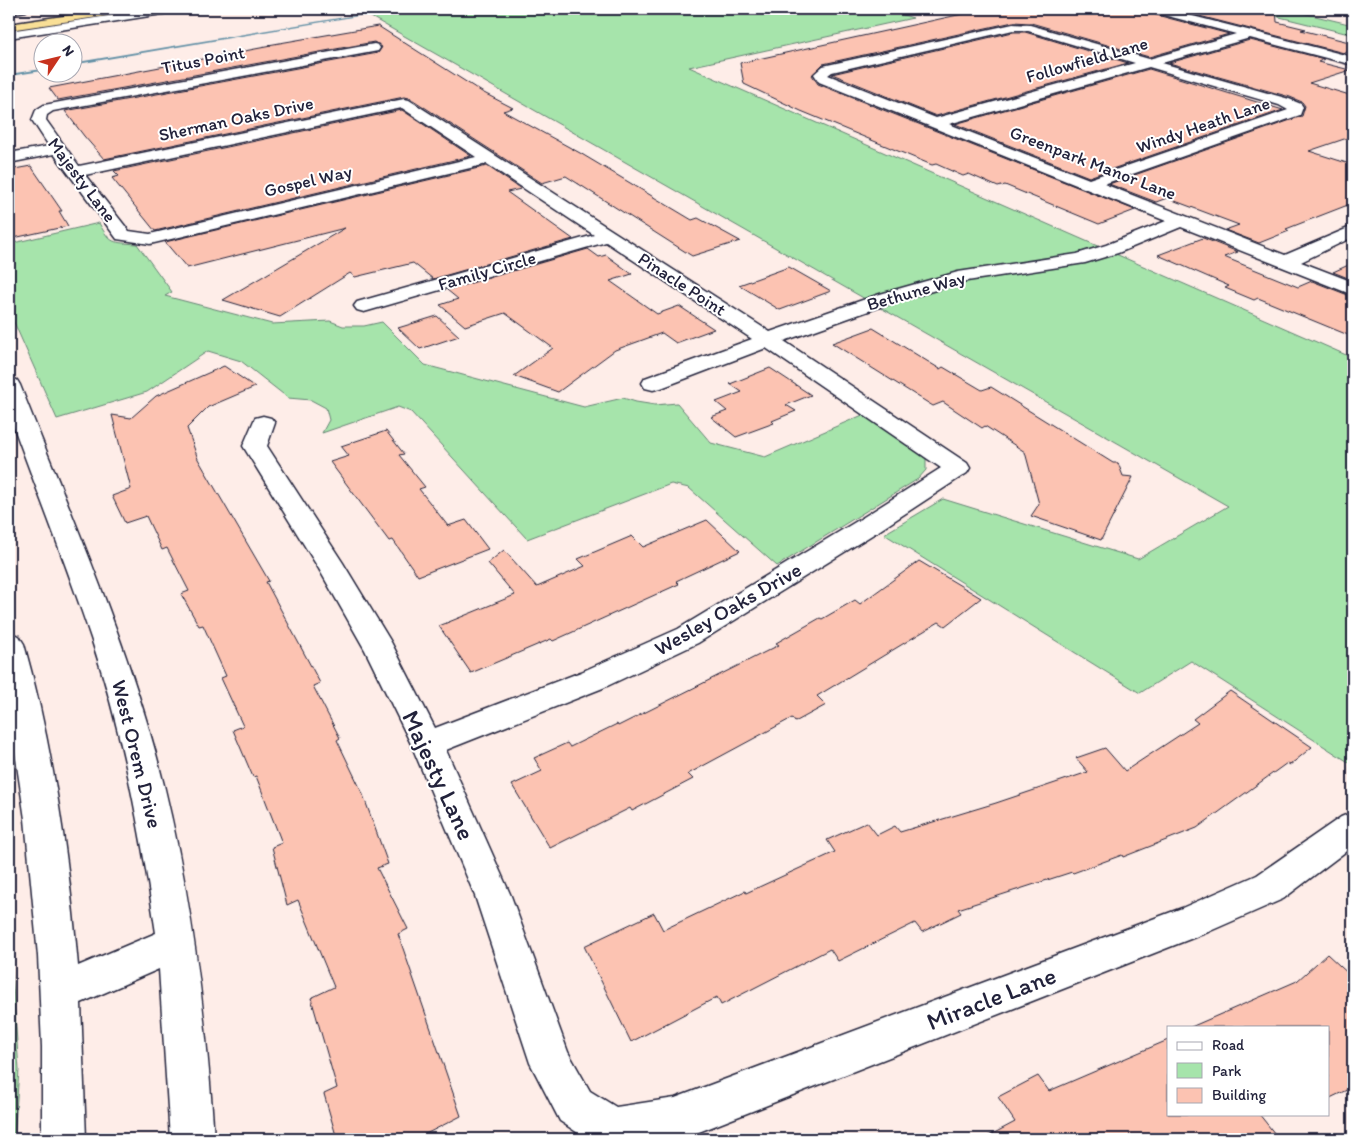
<svg xmlns="http://www.w3.org/2000/svg" width="1362" height="1148" viewBox="0 0 1362 1148" font-family="Itim,sans-serif">
<rect width="100%" height="100%" fill="#feede8"/>
<filter id="ink" filterUnits="userSpaceOnUse"><feTurbulence type="fractalNoise" baseFrequency=".02" numOctaves="2"/><feDisplacementMap in="SourceGraphic" scale="10" xChannelSelector="R" yChannelSelector="G"/><feConvolveMatrix kernelMatrix="1 2 1 2 8 2 1 2 1" color-interpolation-filters="sRGB"/></filter>
<g filter="url(#ink)">
<g fill="#a6e4ab" stroke="#648373">
<polygon points="357,9 885,9 913,18 689,67 1353,358 1353,765 1191,661 1140,693 884,534 943,499 1138,559 1228,506"/>
<polygon points="1247,9 1286,9 1353,25 1353,35"/>
<path d="M 99,223 C 111,245 113,242 137,244 L 172,292 L 165,296 L 272,324 L 330,321 L 343,326 L 364,326 L 382,322 L 425,365 L 584,407 L 623,398 L 636,402 L 655,405 L 677,403 L 711,443 L 765,457 L 865,414 L 917,449 L 926,459 L 926,470 L 918,479 L 777,566 L 689,488 L 671,484 L 527,539 L 411,412 L 398,407 L 322,433 L 329,420 L 326,408 L 311,400 L 288,398 L 241,361 L 208,351 L 147,392 L 57,419 L 9,311 L 9,244 Z"/>
<polygon points="9,931 19,1070 14,1139 9,1139"/>
</g>
<g fill="none" stroke-linecap="round" stroke-linejoin="round">
<g fill="#618fa5" fill-rule="evenodd">
<polygon points="392,9 399,9 72,65 72,63"/>
<polygon points="42,69 42,71 9,76 9,74"/>
</g>
</g>
<g fill="#fcc3b2" stroke="#22223b">
<polygon points="985,9 1146,9 1149,13 1229,34 1149,57 1031,23 1013,22 823,64 812,75 818,84 1135,210 1099,224 1005,185 998,187 969,174 963,176 936,164 932,165 801,111 744,84 740,63"/>
<polygon points="1172,9 1276,9 1277,22 1306,29 1301,30 1353,43 1353,50 1344,53"/>
<polygon points="378,26 482,92 513,108 503,111 580,153 692,220 698,218 740,241 692,256 566,176 542,183 410,98 404,97 104,159 84,136 65,111 378,53 382,47 374,42 58,100 49,88 271,46 268,45"/>
<polygon points="1013,32 1025,32 1128,63 936,116 832,74"/>
<polygon points="1250,40 1324,59 1318,62 1350,70 1309,83 1353,96 1353,136 1309,151 1353,165 1353,203 1286,229 1289,231 1259,243 1225,230 1239,225 1167,198 1156,202 1109,184 1302,116 1305,106 1302,102 1290,97 1169,63"/>
<polygon points="1149,69 1283,110 1089,177 955,124"/>
<polygon points="402,110 471,156 155,231 112,178 119,176 114,171"/>
<polygon points="31,166 62,211 59,211 68,226 9,239 9,170"/>
<polygon points="487,166 521,189 507,192 573,239 433,279 413,263 355,277 350,273 280,317 223,300 345,228 187,268 165,242"/>
<polygon points="1203,238 1238,252 1224,257 1298,287 1312,281 1353,297 1353,337 1258,298 1254,300 1225,288 1229,286 1158,255"/>
<polygon points="588,249 599,257 606,255 632,274 610,281 657,314 679,306 714,329 676,343 662,333 615,350 558,392 514,376 553,348 505,313 465,326 440,305 458,299 447,290"/>
<polygon points="1353,263 1353,280 1333,272"/>
<polygon points="789,267 831,291 780,310 739,285"/>
<polygon points="437,316 459,336 420,349 398,328"/>
<polygon points="873,328 940,369 943,367 982,390 991,387 1113,463 1118,463 1123,476 1133,477 1101,540 1031,516 1039,504 1025,452 985,426 982,428 943,402 933,406 832,343"/>
<polygon points="224,366 255,387 208,407 187,428 198,459 269,581 266,582 320,683 313,686 340,738 337,740 362,792 388,864 377,868 408,929 398,934 461,1116 416,1139 337,1139 324,1094 337,1088 311,998 334,987 298,900 287,905 272,847 282,843 256,776 253,777 233,730 243,726 221,678 226,676 203,625 199,626 181,594 189,591 167,548 162,550 146,516 125,523 112,496 131,489 112,415 131,418 156,396"/>
<polygon points="770,368 811,395 786,405 796,411 772,421 774,423 736,437 711,417 727,411 716,402 742,392 730,384"/>
<polygon points="386,431 404,454 399,455 425,487 419,489 448,526 466,520 488,549 418,576 393,540 389,541 330,462 349,456 341,446"/>
<polygon points="707,520 740,551 676,581 679,584 553,641 551,639 471,673 439,626 515,595 488,563 504,550 537,587 585,566 578,559 632,536 643,547"/>
<polygon points="919,561 981,598 945,626 939,622 817,696 826,705 795,722 792,718 688,774 693,779 632,811 630,808 550,848 512,785 542,771 534,758 567,743 570,747 617,724 618,726 779,645 776,643 820,618 822,619 855,600 860,604"/>
<polygon points="1230,691 1312,747 1290,765 1287,763 1197,828 1123,857 1122,855 1073,873 1072,872 958,909 961,913 922,932 915,923 838,961 830,949 721,1005 717,997 631,1042 584,946 654,913 663,930 745,891 746,893 835,852 827,840 867,822 877,835 895,826 900,832 996,803 1088,772 1076,758 1105,748 1125,771 1198,723 1193,719"/>
<polygon points="1327,954 1353,978 1353,1087 1328,1099 1328,1027 1191,1027 1297,981"/>
<polygon points="1168,1040 1168,1114 1259,1114 1279,1139 983,1139 1015,1122 998,1097 1038,1076 1049,1091"/>
</g>
<g fill="none" stroke-linecap="round" stroke-linejoin="round">
<g stroke="#22223b" stroke-width="3">
<g id="minor">
<polygon points="9,9 28,9 26,11 9,14"/>
<polygon points="155,9 181,9 175,12 9,38 9,31"/>
<path d="M 1148,9 L 1165,9 L 1353,57 L 1353,65 L 1250,38 L 1162,63 L 1289,99 L 1301,104 L 1303,107 L 1300,115 L 1104,184 L 1285,255 L 1353,226 L 1353,237 L 1301,262 L 1353,282 L 1353,295 L 1181,227 L 1118,253 L 1085,263 L 967,281 L 894,302 L 784,341 L 967,463 L 970,468 L 967,473 L 880,530 L 698,643 L 603,688 L 446,750 L 511,896 L 568,1052 L 590,1091 L 616,1107 L 675,1098 L 1182,908 L 1257,875 L 1341,817 L 1353,812 L 1353,846 L 1283,899 L 1208,932 L 681,1139 L 587,1139 L 560,1121 L 530,1063 L 475,896 L 411,744 L 365,650 L 319,569 L 243,446 L 255,418 L 263,416 L 271,418 L 275,423 L 267,446 L 343,563 L 391,642 L 435,728 L 581,672 L 678,629 L 862,518 L 941,468 L 766,348 L 661,388 L 653,390 L 645,388 L 642,383 L 645,378 L 752,339 L 606,242 L 371,310 L 364,312 L 357,310 L 354,306 L 357,302 L 594,235 L 487,164 L 150,244 L 117,239 L 54,154 L 9,163 L 9,153 L 49,146 L 32,120 L 36,110 L 44,105 L 374,44 L 378,45 L 380,48 L 378,51 L 53,111 L 47,115 L 46,120 L 79,166 L 404,99 L 409,100 L 770,332 L 880,294 L 958,272 L 1077,254 L 1106,245 L 1166,221 L 819,82 L 814,74 L 823,66 L 1013,24 L 1030,25 L 1149,59 L 1236,34 L 1149,11 ZM 1013,30 L 1025,30 L 1135,63 L 936,118 L 828,75 L 832,72 ZM 1149,67 L 1279,105 L 1288,110 L 1089,179 L 949,124 ZM 402,108 L 476,157 L 150,234 L 129,231 L 85,175 Z"/>
</g>
</g>
<g stroke="#22223b" stroke-width="3">
<path id="secondary" d="M 9,378 L 17,380 L 20,385 C 68,507 122,628 156,754 C 190,880 206,1010 214,1139 L 170,1139 L 159,969 L 81,1003 L 86,1139 L 42,1139 L 42,1047 L 38,956 L 25,819 L 9,712 L 9,633 L 19,636 L 24,644 C 53,747 69,859 78,966 L 156,933 C 141,834 123,734 91,638 C 66,563 36,489 9,414 Z"/>
</g>
<g stroke="#22223b" stroke-width="3">
<polygon id="motorway" points="110,9 137,9 131,12 9,30 9,24"/>
</g>
<use href="#minor" fill="#fff" fill-rule="evenodd"/>
<use href="#secondary" fill="#fff" fill-rule="evenodd"/>
<use href="#motorway" fill="#f9df96" fill-rule="evenodd"/>
</g>
</g>
<g text-anchor="middle" stroke-width="4" stroke-linejoin="round" paint-order="stroke">
<g font-size="18" fill="#22223b" stroke="#fff">
<text transform="translate(203 60) rotate(-11)" y="6">Titus Point</text>
<text transform="translate(1087 60) rotate(-16)" y="6">Followfield Lane</text>
<text transform="translate(236 119) rotate(-12)" y="6">Sherman Oaks Drive</text>
<text transform="translate(1203 125) rotate(-19)" y="6">Windy Heath Lane</text>
<text transform="translate(1093 163) rotate(21)" y="6">Greenpark Manor Lane</text>
<text transform="translate(82 180) rotate(53)" y="6">Majesty Lane</text>
<text transform="translate(308 181) rotate(-13)" y="6">Gospel Way</text>
<text transform="translate(487 271) rotate(-16)" y="6">Family Circle</text>
<text transform="translate(682 284) rotate(33)" y="6">Pinacle Point</text>
<text transform="translate(916 291) rotate(-16)" y="6">Bethune Way</text>
</g>
<g font-size="21" fill="#22223b" stroke="#fff">
<text transform="translate(728 609) rotate(-30)" y="7">Wesley Oaks Drive</text>
<text transform="translate(137 754) rotate(76)" y="7">West Orem Drive</text>
</g>
<g font-size="25" fill="#22223b" stroke="#fff">
<text transform="translate(439 775) rotate(65)" y="9">Majesty Lane</text>
<text transform="translate(991 998) rotate(-21)" y="9">Miracle Lane</text>
</g>
</g>
<rect width="1362" height="1148" fill="none" stroke="#fff" stroke-width="30"/>
<rect x="15" y="15" width="1332" height="1118" fill="none" stroke="#22223b" stroke-width="2" filter="url(#ink)"/>
<rect x="1167" y="1026" width="162" height="90" fill="#ffffff" stroke="#a7a7b1"/>
<rect x="1177" y="1042" width="25" height="8" fill="#ffffff" stroke="#a7a7b1"/>
<text x="1212" y="1050" font-size="15" fill="#22223b">Road</text>
<rect x="1177" y="1063" width="25" height="15" fill="#a6e4ab" stroke="#a7a7b1"/>
<text x="1212" y="1076" font-size="15" fill="#22223b">Park</text>
<rect x="1177" y="1088" width="25" height="15" fill="#fcc3b2" stroke="#a7a7b1"/>
<text x="1212" y="1100" font-size="15" fill="#22223b">Building</text>
<g transform="translate(58 58) rotate(55)"><circle r="24" fill="#ffffff" stroke="#a7a7b1"/>
<path d="M0-4L9 19L0 12L-9 19Z" fill="#c8321e"/>
<text y="-8" font-size="14" font-weight="bold" text-anchor="middle" fill="#22223b">N</text>
</g>
</svg>
